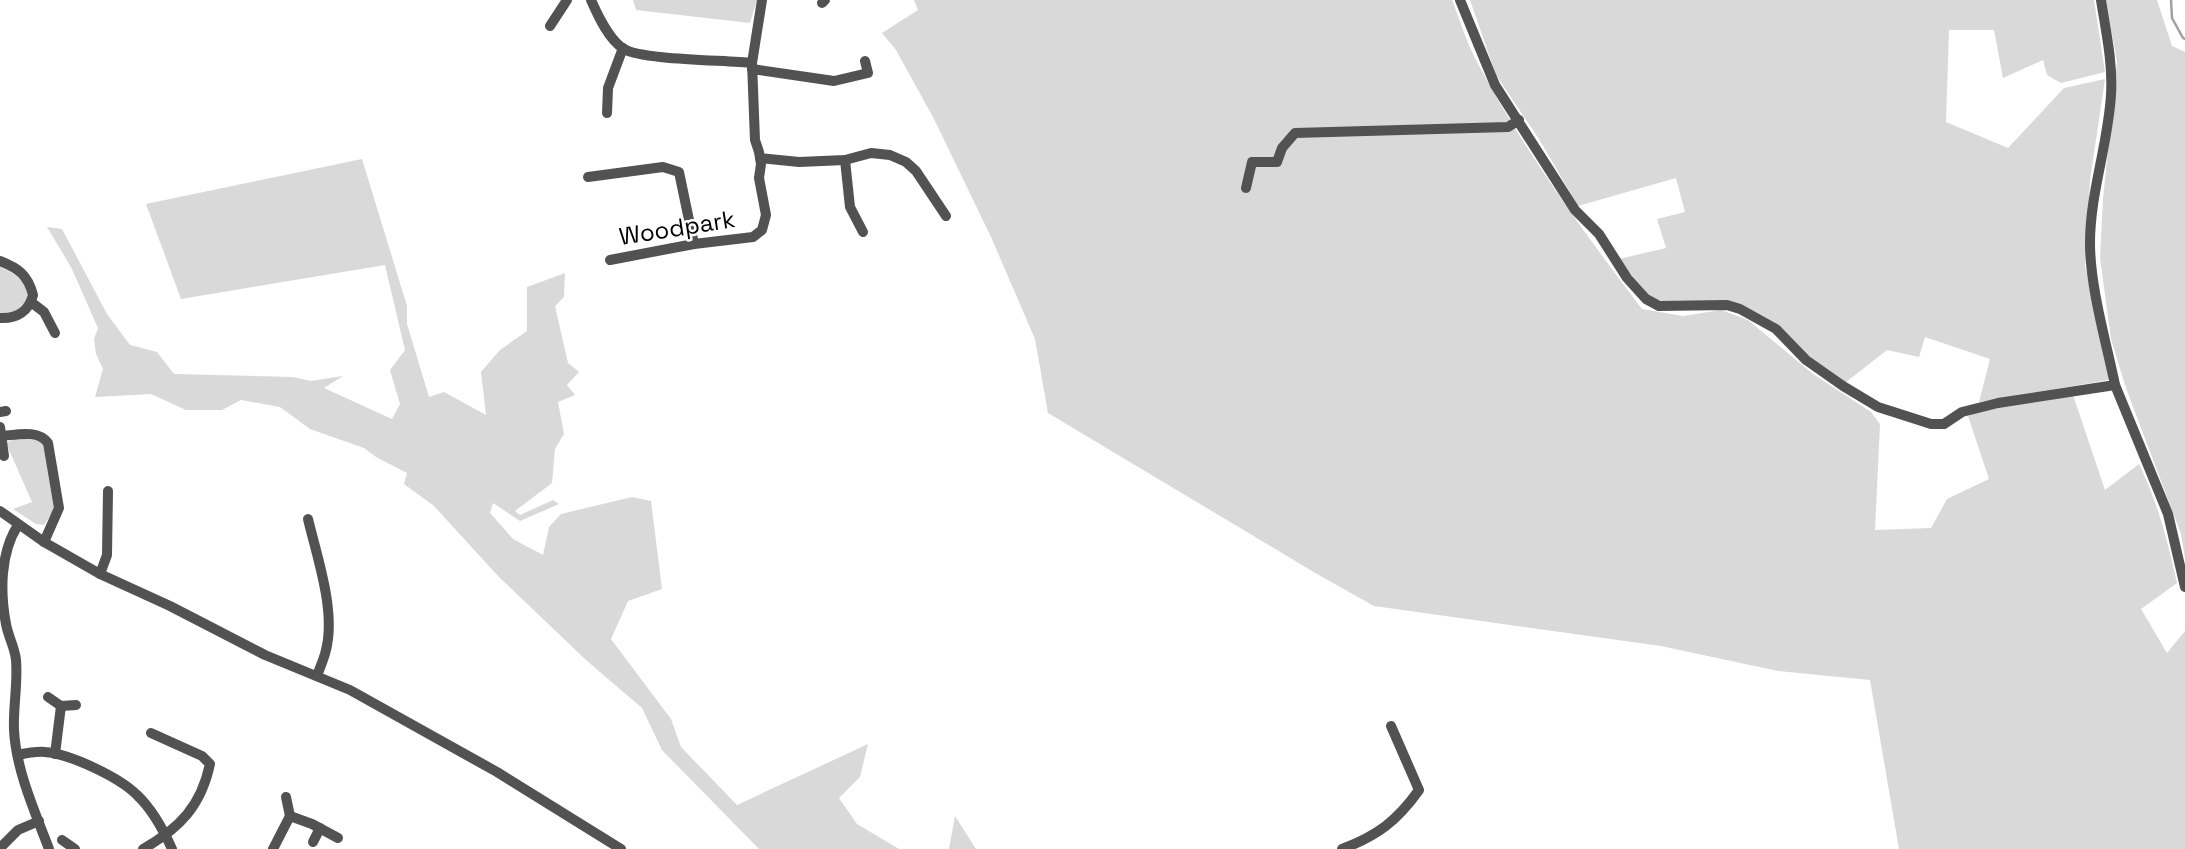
<svg xmlns="http://www.w3.org/2000/svg" width="2185" height="849" viewBox="0 0 2185 849" font-family="'Space Grotesk',sans-serif">
<rect width="100%" height="100%" fill="#fff"/>
<g fill="#d9d9d9">
<polygon points="633,0 757,0 750,23 636,10"/>
<path d="M 914,0 L 1452,0 C 1460,20 1466,41 1476,60 C 1522,148 1582,230 1642,309 L 1683,316 L 1721,310 L 1748,320 L 1813,374 L 1871,412 L 1880,424 L 1875,530 L 1931,528 L 1947,499 L 1989,479 L 1968,416 L 1992,406 L 2073,395 L 2105,490 L 2139,464 C 2158,503 2168,542 2177,583 L 2141,609 L 2167,653 L 2185,631 L 2185,849 L 1899,849 L 1870,680 L 1778,671 L 1661,646 L 1374,606 L 1317,574 L 1048,413 L 1035,339 L 991,237 L 934,119 L 896,50 L 882,33 L 918,10 Z"/>
<polygon points="1470,0 2094,0 2105,72 2061,83 2047,75 2043,60 2003,78 1994,30 1949,30 1946,122 2008,148 2064,88 2105,79 2090,180 2085,266 2109,375 2108,380 1979,402 1990,359 1925,337 1919,357 1887,350 1845,383 1737,305 1668,302 1649,298 1619,259 1666,248 1657,219 1685,212 1676,178 1578,206 1539,139 1496,75"/>
<polygon points="2106,0 2157,0 2172,46 2185,52 2185,558 2181,534 2126,388 2111,339 2100,258 2103,199 2117,62"/>
<polygon points="362,159 407,306 407,324 429,397 444,392 486,415 481,372 500,350 527,331 527,287 565,273 564,297 555,306 568,363 579,372 567,385 575,395 558,402 564,434 555,449 552,483 515,511 520,515 553,500 559,504 520,521 493,503 490,513 513,539 543,555 549,527 561,514 632,497 651,501 662,589 628,601 611,639 671,719 681,747 737,805 868,744 860,777 839,798 857,824 899,849 759,849 662,750 642,708 586,660 498,576 434,506 404,484 407,473 376,457 364,448 310,429 280,407 241,400 222,410 186,410 151,394 95,397 103,369 96,354 94,339 98,328 71,267 47,227 62,229 107,314 130,345 157,352 174,374 293,377 311,381 343,376 324,388 392,419 400,404 390,370 405,350 385,265 181,299 146,204"/>
<path d="M 0,267 C 15,273 27,282 28,299 L 22,309 L 0,318 Z"/>
<polygon points="29,437 44,444 55,508 44,525 36,524 13,509 32,502 6,443 14,439"/>
<polygon points="955,816 976,849 949,849"/>
</g>
<g fill="none" stroke-linecap="round" stroke-linejoin="round">
<polyline stroke="#a0a0a0" stroke-width="2.5" points="2171,0 2172,18 2183,38 2185,39"/>
<g stroke="#525252" stroke-width="10">
<path d="M 591,0 C 598,16 609,40 624,49 C 642,60 726,60 752,63"/>
<path d="M 1460,0 L 1495,85 L 1575,210 L 1599,234 L 1627,278 L 1646,299 L 1659,306 L 1727,305 L 1740,309 L 1776,329 L 1806,360 L 1843,386 L 1878,407 L 1931,424 L 1944,424 L 1962,412 L 1998,403 L 2115,385 C 2106,341 2090,287 2090,243 C 2090,193 2108,145 2111,95 C 2113,63 2106,32 2101,0"/>
<polyline points="822,3 825,0"/>
<polyline points="550,26 567,0"/>
<polyline points="752,69 834,81 868,73 865,61"/>
<polyline points="607,113 608,88 623,48"/>
<polyline points="760,158 799,162 845,160 871,153 890,155 906,162 916,171 946,216"/>
<polyline points="845,160 850,207 863,232"/>
<polyline points="588,177 663,167 679,172 694,244"/>
<polyline points="1246,188 1252,162 1277,162 1282,148 1295,133 1508,127 1519,120"/>
<polyline points="610,260 694,244 753,237 762,230 766,215 759,178 761,164 759,152 755,140 752,63 762,0"/>
<path d="M 0,261 C 18,268 28,275 33,295 C 29,311 17,319 0,318"/>
<polyline points="31,302 44,312 55,333"/>
<polyline points="2115,385 2168,514 2185,587"/>
<polyline points="0,412 6,411"/>
<polyline points="0,427 4,456"/>
<path d="M 1,436 C 16,435 38,429 48,443 L 59,508 L 44,542"/>
<polyline points="0,511 44,542 100,574 170,606 265,655 350,690 497,772 621,849"/>
<path d="M 308,519 C 317,557 336,611 326,650 C 324,659 320,667 317,676"/>
<path d="M 18,525 C 0,553 0,592 6,624 C 8,636 15,648 16,660 C 18,684 13,707 14,730 C 16,770 35,812 49,849"/>
<polyline points="100,574 107,555 108,491"/>
<polyline points="48,697 61,706 76,705"/>
<polyline points="55,754 61,706"/>
<path d="M 18,755 C 27,753 36,751 45,752 C 70,754 119,777 137,795 C 153,810 163,829 172,849"/>
<polyline points="286,797 290,816 312,824 338,838"/>
<polyline points="62,840 75,849"/>
<polyline points="313,842 320,828"/>
<polyline points="0,848 18,830 39,821"/>
<path d="M 143,849 C 180,828 201,806 210,764 L 202,756 L 151,733"/>
<polyline points="273,849 290,816"/>
<path d="M 1342,849 C 1377,836 1397,821 1419,790 L 1391,726"/>
</g>
</g>
<g text-anchor="middle" stroke-width="5" stroke-linejoin="round" paint-order="stroke">
<g font-size="24" fill="#000" stroke="#fff">
<text transform="translate(677 228) rotate(-9)" y="8">Woodpark</text>
</g>
</g>
</svg>
